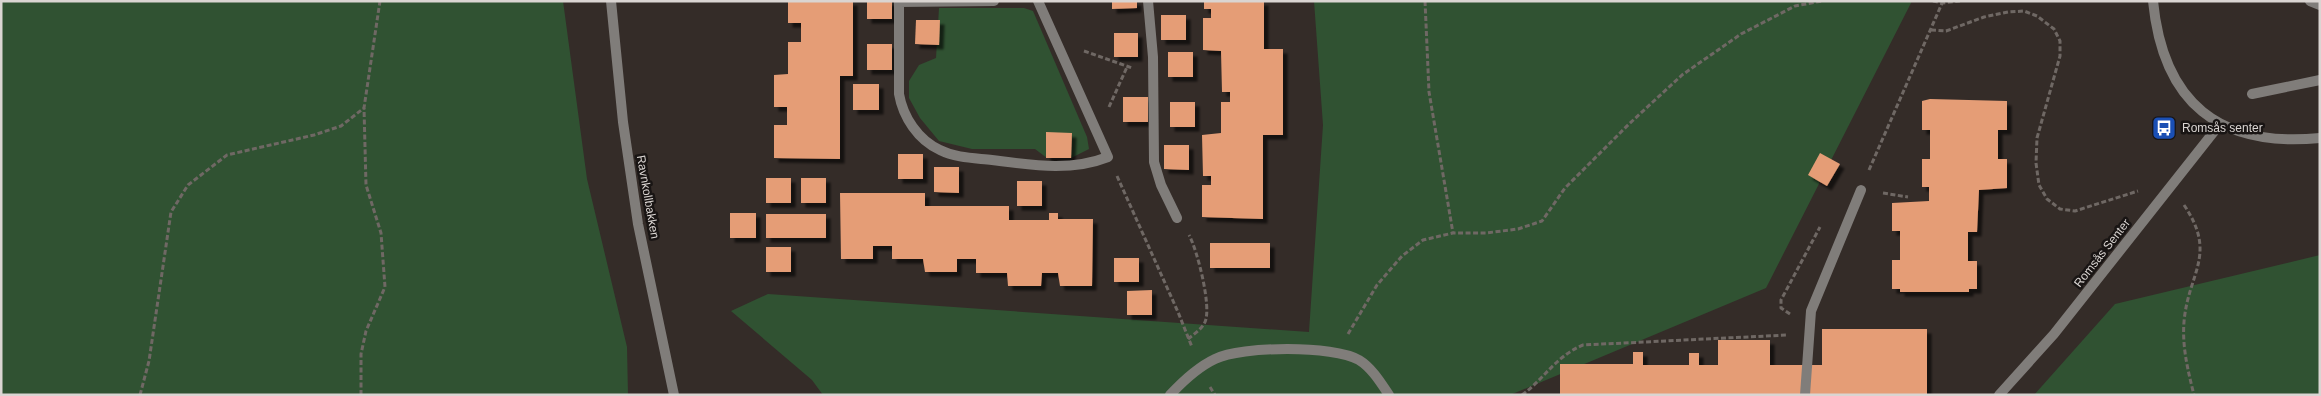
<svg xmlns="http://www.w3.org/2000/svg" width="2321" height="396" viewBox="0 0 2321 396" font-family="Helvetica,sans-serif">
<defs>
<filter id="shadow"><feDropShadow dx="4.5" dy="4.5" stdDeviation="1" flood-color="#0009"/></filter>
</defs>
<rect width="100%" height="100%" fill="#342c28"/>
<g fill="#305232">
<polygon points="1,1 563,1 587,179 627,347 628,395 1,395"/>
<polygon points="1314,1 1912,1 1766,288 1510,395 823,395 812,380 731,311 768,294 1309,332 1323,125"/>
<polygon points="939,8 1024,8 1033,11 1087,137 1089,149 1071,158 1072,134 1047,158 1035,149 972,149 939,141 920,118 909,98 909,81 919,65 936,58"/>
<polygon points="2320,255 2320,395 2034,395 2115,304"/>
</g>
<g fill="#e59d76" filter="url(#shadow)">
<polygon points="788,1 853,1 853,76 840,76 840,159 774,158 774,125 787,125 787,107 774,107 774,75 788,74 788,42 801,42 801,23 788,23"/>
<rect x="867" y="1" width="25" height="18"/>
<polygon points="1112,1 1137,1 1137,8 1112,9"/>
<polygon points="1204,1 1264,1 1264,49 1283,49 1283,135 1263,135 1263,219 1202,217 1202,185 1211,185 1211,176 1203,176 1202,135 1221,133 1221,102 1230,102 1230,92 1222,92 1221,51 1203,50 1203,18 1211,18 1211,9 1204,9"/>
<rect x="1161" y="15" width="25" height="25"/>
<polygon points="916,20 940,20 939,45 915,44"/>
<rect x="1114" y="33" width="24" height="24"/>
<rect x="867" y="44" width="25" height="26"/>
<rect x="1168" y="52" width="25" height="25"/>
<rect x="853" y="84" width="26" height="26"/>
<rect x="1123" y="97" width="25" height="25"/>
<polygon points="1930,99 2007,101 2007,130 1998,130 1998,159 2007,159 2007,188 1979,190 1977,232 1968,232 1968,261 1977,261 1977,289 1969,289 1969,292 1900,292 1900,289 1892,289 1892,260 1900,260 1900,231 1892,231 1892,203 1929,201 1929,187 1922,187 1922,159 1930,159 1930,130 1922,130 1922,101"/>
<rect x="1170" y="102" width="25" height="25"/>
<polygon points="1046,132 1072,133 1071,158 1046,158"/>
<polygon points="1164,145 1189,145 1189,170 1164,169"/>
<polygon points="1820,153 1840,164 1827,186 1808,175"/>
<rect x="898" y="154" width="25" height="25"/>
<polygon points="934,167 959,167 959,193 934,192"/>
<rect x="766" y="178" width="25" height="25"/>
<rect x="801" y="178" width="25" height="25"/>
<rect x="1017" y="181" width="25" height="25"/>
<polygon points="840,193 925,193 925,206 1009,206 1009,220 1049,220 1049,213 1058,213 1058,219 1093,219 1092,286 1060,286 1058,273 1042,273 1041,286 1008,286 1007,273 976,273 976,259 957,259 957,272 925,272 923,259 892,259 892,246 873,246 873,259 841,259"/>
<rect x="730" y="213" width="26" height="25"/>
<rect x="766" y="214" width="60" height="24"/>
<rect x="1210" y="243" width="60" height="25"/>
<rect x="766" y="247" width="25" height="25"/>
<rect x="1114" y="258" width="25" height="24"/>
<polygon points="1152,290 1152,315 1127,315 1127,291"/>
<polygon points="1822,329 1927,329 1927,395 1560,395 1560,364 1633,364 1633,352 1643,352 1643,365 1689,365 1689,353 1699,353 1699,365 1718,365 1718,340 1770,340 1770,365 1822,365"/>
</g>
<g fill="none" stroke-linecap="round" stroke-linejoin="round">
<g stroke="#6f6864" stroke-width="3" stroke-dasharray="5 2.5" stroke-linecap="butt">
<polyline points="1425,1 1429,92 1453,233"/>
<polyline points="1933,1 1942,3 1960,1"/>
<polyline points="1931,30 1946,31 1984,17 2008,12 2024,11 2037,16 2054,29 2060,41 2060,56 2037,138 2036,163 2039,185 2047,199 2060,209 2075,211 2138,191"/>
<polyline points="1084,51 1132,68"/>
<polyline points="1109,107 1127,67"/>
<polyline points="1869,170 1943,1"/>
<polyline points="1117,176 1178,312 1192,347"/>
<polyline points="1883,193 1908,197"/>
<path d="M 2184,205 C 2218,255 2188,273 2184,322 C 2182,347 2188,371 2194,395"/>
<polyline points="1790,314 1781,308 1781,300 1820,227"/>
<polyline points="1348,334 1377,285 1402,256 1423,240 1453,233 1486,233 1518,229 1542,221 1565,188 1629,124 1682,75 1741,34 1795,6 1822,1"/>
<path d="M 1188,339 C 1194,334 1202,329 1205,322 C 1212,307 1197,249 1189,235"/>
<polyline points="1210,387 1215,395"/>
<polyline points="140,395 149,361 171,212 188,185 227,155 314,135 341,126 364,108 380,1"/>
<polyline points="361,395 361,354 366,331 385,287 381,233 366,185 364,108"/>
<path d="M 1522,395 C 1545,378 1556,356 1583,345 L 1787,335"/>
</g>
<g stroke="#807d7a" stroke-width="10">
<path d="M 994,1 L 899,2 L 899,94 C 903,117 918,140 940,150 C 956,158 975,158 992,160 C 1031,165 1070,172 1108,157 L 1038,1"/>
<polyline points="1148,1 1153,57 1154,162 1161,185 1177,218"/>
<polyline points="2310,1 2320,5"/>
<polyline points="2252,94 2320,80"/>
<path d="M 1170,395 C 1183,381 1198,367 1215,359 C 1242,346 1333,345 1359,360 C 1372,368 1381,383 1389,395"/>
<polyline points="1805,395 1811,311 1861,190"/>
</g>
<polyline stroke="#807d7a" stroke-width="10" points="1999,395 2054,334 2220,124"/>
<g stroke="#807d7a" stroke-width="10">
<polyline points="611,1 623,122 638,224 674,395"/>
<path d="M 2153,1 C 2163,103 2219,148 2320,138"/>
</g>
</g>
<defs>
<g id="bus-square" transform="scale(1.25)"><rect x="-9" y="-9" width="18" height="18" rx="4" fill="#1a4fb4" stroke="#191514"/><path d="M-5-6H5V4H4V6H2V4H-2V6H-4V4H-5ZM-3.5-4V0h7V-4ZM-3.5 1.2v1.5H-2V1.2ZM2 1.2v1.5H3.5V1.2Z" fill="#fff"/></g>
</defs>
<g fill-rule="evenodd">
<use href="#bus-square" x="2164" y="128"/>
</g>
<g text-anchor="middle" stroke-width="5" stroke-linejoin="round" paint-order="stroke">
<g font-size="12" fill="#dad5d2" stroke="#191514" text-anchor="start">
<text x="2182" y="132">Romsås senter</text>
</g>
<g font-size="12" fill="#dad5d2" stroke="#191514">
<text transform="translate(648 197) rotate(80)" y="4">Ravnkollbakken</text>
<text transform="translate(2102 253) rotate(-52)" y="4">Romsås Senter</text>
</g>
</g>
<rect width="2321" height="396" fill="none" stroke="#dad5d2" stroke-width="5"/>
</svg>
